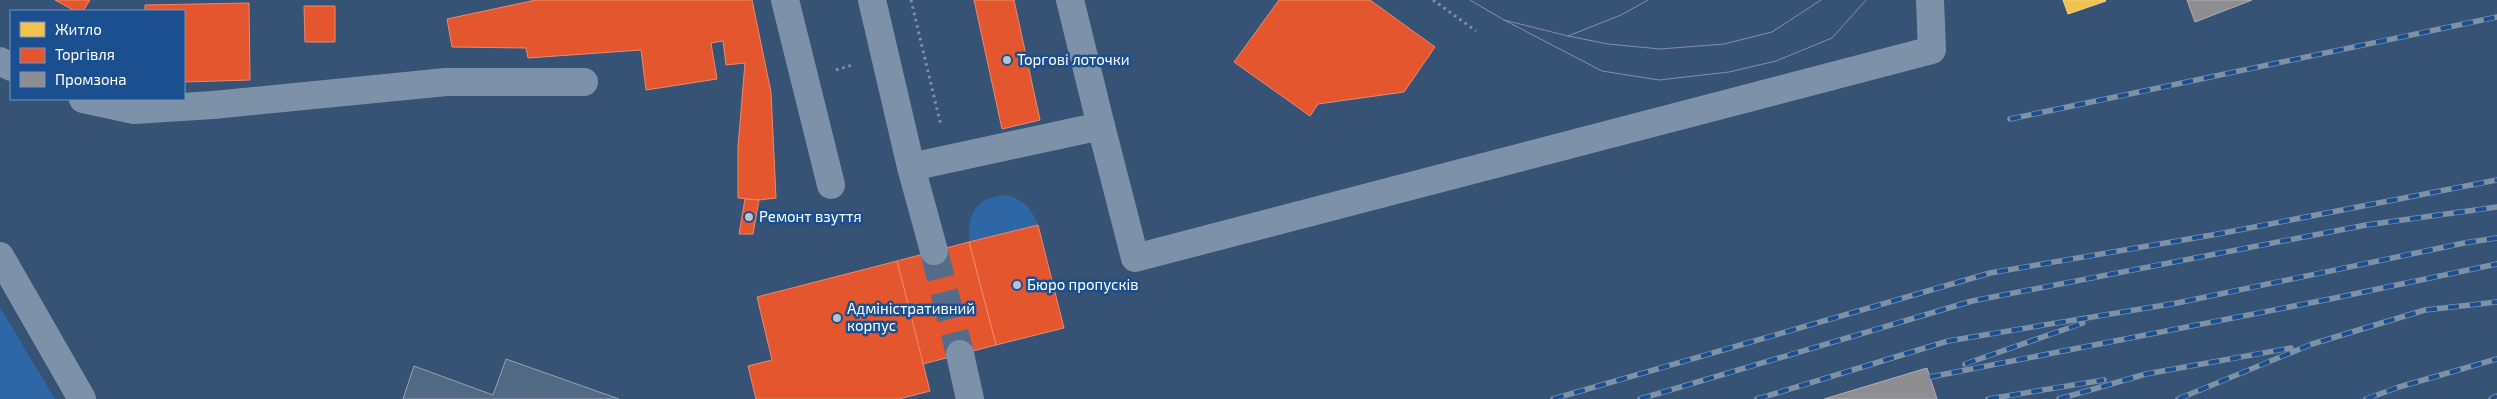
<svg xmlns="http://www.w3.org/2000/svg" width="2497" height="399" viewBox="0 0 2497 399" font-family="'Exo 2',sans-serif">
<rect width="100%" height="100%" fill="#365274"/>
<g fill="#2f66a5">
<path d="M 1008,195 C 1025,201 1031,208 1038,225 L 969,242 C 967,213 976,197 1008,195 Z"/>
<polygon points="0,307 55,399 0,399"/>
</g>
<polygon fill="#f2c14e" stroke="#f6d483" points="2063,0 2105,0 2106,1 2068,14"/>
<g fill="#e4572e" stroke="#ec896d">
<polygon points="55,0 90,0 83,11 75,11"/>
<polygon points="536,0 752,0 771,92 776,198 759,200 738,198 738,147 745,63 726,65 723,41 711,43 717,79 646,90 641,50 528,58 526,48 452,47 447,19"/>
<polygon points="974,0 1014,0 1040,120 1002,129"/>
<polygon points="1279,0 1370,0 1435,47 1404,92 1318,104 1310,116 1234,62"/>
<polygon points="249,3 250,80 184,82 184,11 145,11 145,5"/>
<polygon points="304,6 335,6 335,42 305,42"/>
<polygon points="745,199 759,200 753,234 739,234"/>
<polygon points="1038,225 1064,328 996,345 969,242"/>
<polygon points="969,242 996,345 923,364 897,261"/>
<polygon points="897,261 930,391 899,399 756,399 748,366 772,360 757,297"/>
</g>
<g fill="#8d8d92" stroke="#afafb3">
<polygon points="2187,0 2252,0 2195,22"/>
<polygon points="1927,368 1937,399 1824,399"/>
</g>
<polygon fill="#526984" stroke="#92a2b6" points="506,359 619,399 403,399 414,366 493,395"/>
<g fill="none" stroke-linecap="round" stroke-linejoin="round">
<polyline stroke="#546c89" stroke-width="28" stroke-dasharray="28 14" stroke-linecap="butt" points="934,251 960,354"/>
<g stroke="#7d92a8" stroke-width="3" stroke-dasharray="2.5 4" stroke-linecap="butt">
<polyline points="911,0 941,126"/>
<polyline points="1433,0 1476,31"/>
<polyline points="836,70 852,65"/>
</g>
<g stroke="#7d92a8" stroke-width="28">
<polyline points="785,0 831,185"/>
<polyline points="872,0 911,167 934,251"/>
<polyline points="1070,0 1101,126"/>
<polyline points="0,61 11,67"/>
<polyline points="83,99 134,110 213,105 446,82 584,82"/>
<polyline points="911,167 1101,126 1135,258 1932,50 1930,0"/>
<polyline points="0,256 82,399"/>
<polyline points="960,354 970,399"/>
</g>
<g stroke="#7e92a7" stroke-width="1">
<polyline points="1470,0 1504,20 1568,36 1608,44 1660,49 1724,44 1772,32 1821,0"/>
<polyline points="1504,20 1602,71 1659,80 1729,72 1776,61 1832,38 1866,0"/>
<polyline points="1568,36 1621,15 1648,0"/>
</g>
<g stroke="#7e92a7" stroke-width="5.5">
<g id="rail">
<polyline points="2010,119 2497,17"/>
<polyline points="1965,364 2083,323"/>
<polyline points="1930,377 2330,299 2497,264"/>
<polyline points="1553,399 1990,273 2218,234 2497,180"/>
<polyline points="1640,399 1972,301 2366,225 2497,207"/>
<polyline points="1757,399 1948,341 2177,303 2464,243 2497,238"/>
<polyline points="1988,399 2104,380"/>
<polyline points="2059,399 2146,374 2291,348"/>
<polyline points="2178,399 2312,344 2425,310 2497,302"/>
<polyline points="2366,399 2399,387 2497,359"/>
<polyline points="2491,399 2497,396"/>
</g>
</g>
<use href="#rail" stroke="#1b4f8f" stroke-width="4" stroke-dasharray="11" stroke-linecap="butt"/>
</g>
<g fill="#b9c2ce" stroke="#1b4f8f" stroke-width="2">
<circle cx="1007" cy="60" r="5"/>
<circle cx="749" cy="217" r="5"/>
<circle cx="1017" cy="285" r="5"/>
<circle cx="837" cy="318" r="5"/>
</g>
<g text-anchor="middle" stroke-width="5" stroke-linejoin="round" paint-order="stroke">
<g font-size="15" fill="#fff" stroke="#1b4f8f" text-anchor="start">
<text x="1017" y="65">Торгові лоточки</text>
<text x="759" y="222">Ремонт взуття</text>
<text x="1027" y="290">Бюро пропусків</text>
<text x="847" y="314">Адміністративний<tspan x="847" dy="17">корпус</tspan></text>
</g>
</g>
<rect x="10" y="10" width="175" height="90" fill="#1b4f8f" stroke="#7695bc"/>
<rect x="20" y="22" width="25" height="15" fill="#f2c14e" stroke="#7695bc"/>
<text x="55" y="35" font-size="15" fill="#ffffff">Житло</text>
<rect x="20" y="48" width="25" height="15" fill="#e4572e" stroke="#7695bc"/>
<text x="55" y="60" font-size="15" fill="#ffffff">Торгівля</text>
<rect x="20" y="72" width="25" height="15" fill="#8d8d92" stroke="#7695bc"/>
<text x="55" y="85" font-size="15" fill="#ffffff">Промзона</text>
</svg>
